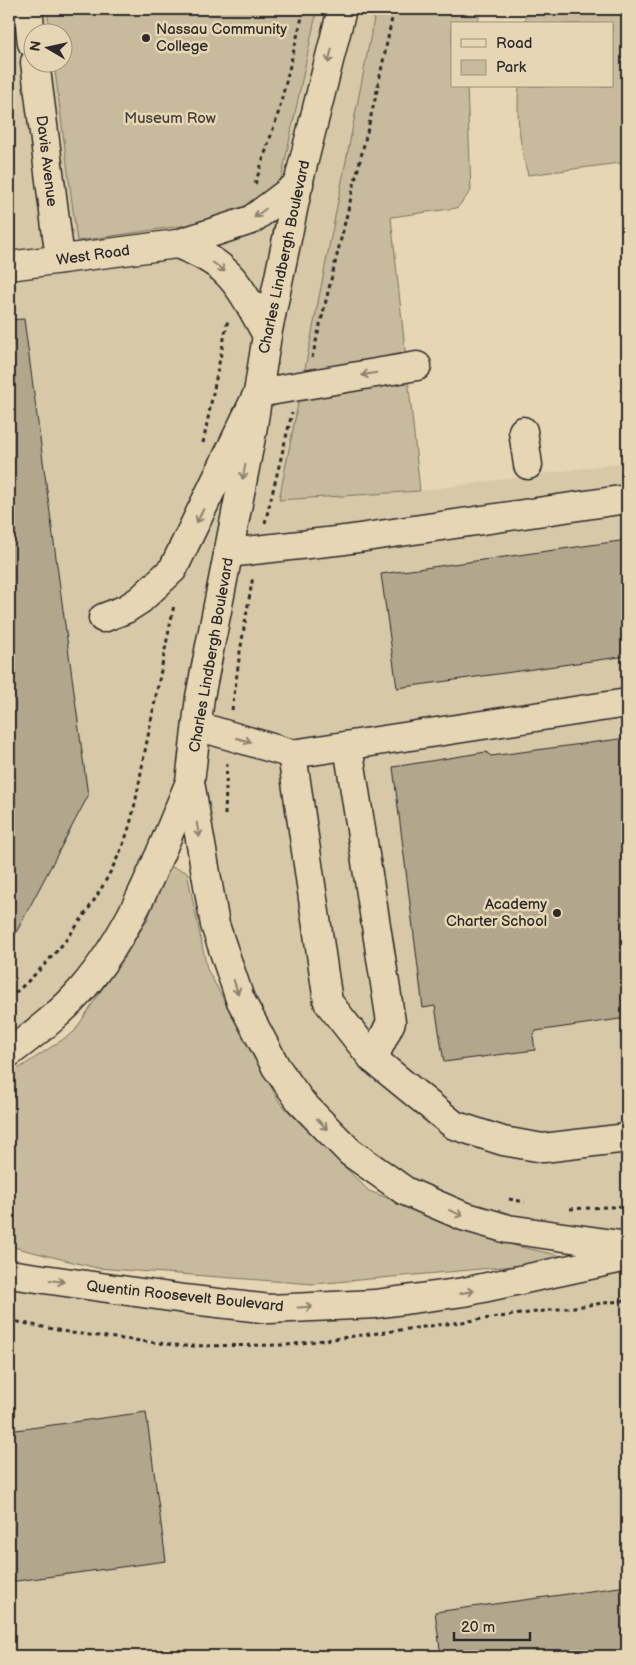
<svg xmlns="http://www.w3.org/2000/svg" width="636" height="1665" viewBox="0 0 636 1665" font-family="'Balsamiq Sans',sans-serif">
<rect width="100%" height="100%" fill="#e7d6b3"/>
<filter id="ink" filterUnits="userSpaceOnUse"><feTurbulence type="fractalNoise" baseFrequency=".02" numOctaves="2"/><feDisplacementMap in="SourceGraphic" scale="10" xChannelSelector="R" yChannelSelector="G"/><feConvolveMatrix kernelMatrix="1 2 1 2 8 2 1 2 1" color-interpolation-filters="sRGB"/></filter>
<g filter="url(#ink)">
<g fill="#d7c8a8">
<polygon points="9,9 259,9 62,32 32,32 32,62 54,63 229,219 281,180 317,9 376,9 280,500 420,491 627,462 627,1248 413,1200 315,1123 245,1019 189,795 98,976 9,1062"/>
<polygon points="627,1258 627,1656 9,1656 9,1266 224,1297 399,1297"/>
</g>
<g fill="#c8ba9d" stroke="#7a7264">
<polygon points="47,9 317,9 281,180 229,219 77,241 54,63 62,62 62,32 50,32"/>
<polygon points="376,9 480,9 478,24 452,24 452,86 467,86 471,191 457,208 391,217 420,491 279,500"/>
<path d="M 528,9 L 627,9 L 627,162 L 528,175 C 520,147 516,116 519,86 L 612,86 L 612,24 L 524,24 Z"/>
<polygon points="165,865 187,872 207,969 280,1103 369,1191 516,1246 581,1260 314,1284 97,1268 9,1246 9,1075 74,1032 148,919"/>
</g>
<g fill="#b2a68d" stroke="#2b2b2b">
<polygon points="24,319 88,796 9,946 9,320"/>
<polygon points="627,540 627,656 397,688 381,574"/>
<polygon points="627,738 627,1018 536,1031 533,1036 535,1050 444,1062 435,1006 423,1008 393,767 486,752 491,756"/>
<polygon points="146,1412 166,1561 9,1582 9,1431"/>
<polygon points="627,1586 627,1656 441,1656 435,1612"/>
</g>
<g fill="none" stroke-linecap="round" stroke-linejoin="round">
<g stroke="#2b2b2b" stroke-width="31">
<g id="minor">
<polyline points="28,9 32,43"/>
<polyline points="342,9 300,176 267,335 252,432 200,697 190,782 215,925 240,999 276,1067 301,1102 350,1152 405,1191 463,1216 508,1229 627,1246"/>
<polyline points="35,62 60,259"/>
<path d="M 177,244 C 195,251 213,259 227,273 C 244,290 255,315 267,335"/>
<polyline points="9,266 177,244 251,220 299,184"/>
<polyline points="523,431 528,465"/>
<polyline points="228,553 345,540 627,499"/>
<polyline points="103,618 126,609 140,600 173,569 258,393 417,366"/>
<polyline points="627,703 292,754 328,1002 373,1059 454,1125 503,1141 543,1148 627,1138"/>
<polyline points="197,726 292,754"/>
<polyline points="348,746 391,1022 373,1059"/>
<path d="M 9,1053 C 35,1033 62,1013 83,988 C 134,928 160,853 190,782"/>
<polyline points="9,1274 184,1299 270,1309 375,1304 464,1292 627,1257"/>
</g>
</g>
<g stroke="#2b2b2b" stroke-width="3" stroke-dasharray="4 4" stroke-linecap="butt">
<polyline points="255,184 278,114 304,9"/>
<polyline points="312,358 376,95 394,9"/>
<polyline points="203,443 228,319"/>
<polyline points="265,523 292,413"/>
<polyline points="232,710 240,652 253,576"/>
<polyline points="225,815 227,761"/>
<path d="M 9,998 C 55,960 94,909 119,854 C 134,822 138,786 145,751 C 155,702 164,654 174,605"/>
<polyline points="509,1199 525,1202"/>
<polyline points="570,1209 627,1206"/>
<polyline points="9,1320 72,1333 184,1346 287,1345 627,1300"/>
</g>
<use href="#minor" stroke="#e7d6b3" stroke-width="28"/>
</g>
<defs><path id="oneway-shaft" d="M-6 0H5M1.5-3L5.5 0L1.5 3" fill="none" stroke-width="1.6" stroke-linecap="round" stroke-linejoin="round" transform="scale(1.25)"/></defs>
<g stroke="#89806f">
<use href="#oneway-shaft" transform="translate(330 56) rotate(104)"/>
<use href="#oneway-shaft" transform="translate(260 213) rotate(143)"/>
<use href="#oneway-shaft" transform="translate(219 267) rotate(37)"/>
<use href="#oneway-shaft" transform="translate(369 374) rotate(171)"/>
<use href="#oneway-shaft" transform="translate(244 472) rotate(101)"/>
<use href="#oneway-shaft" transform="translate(200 516) rotate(116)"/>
<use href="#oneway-shaft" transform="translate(244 740) rotate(16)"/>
<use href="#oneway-shaft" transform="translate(198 830) rotate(80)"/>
<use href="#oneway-shaft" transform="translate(236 987) rotate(72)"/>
<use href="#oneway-shaft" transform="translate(322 1124) rotate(46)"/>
<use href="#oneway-shaft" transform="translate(456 1213) rotate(23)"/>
<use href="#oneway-shaft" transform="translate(57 1281) rotate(8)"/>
<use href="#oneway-shaft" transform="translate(467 1292) rotate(-11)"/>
<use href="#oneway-shaft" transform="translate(305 1307) rotate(-3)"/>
</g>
</g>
<g fill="#2b2b2b" stroke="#e7d6b3" stroke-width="2">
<circle cx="146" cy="38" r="5"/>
<circle cx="557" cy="913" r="5"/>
</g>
<g text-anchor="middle" stroke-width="5" stroke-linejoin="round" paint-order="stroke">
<g font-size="15" fill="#2b2b2b" stroke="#e7d6b3" text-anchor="start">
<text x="156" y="34">Nassau Community<tspan x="156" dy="17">College</tspan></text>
<text x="547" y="909" text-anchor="end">Academy<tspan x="547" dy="17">Charter School</tspan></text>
</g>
<g font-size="15" fill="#43403c" stroke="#e7d6b3">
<text x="170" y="123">Museum Row</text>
</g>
<g font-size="15" fill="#2b2b2b" stroke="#e7d6b3">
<text transform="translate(47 161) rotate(83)" y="5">Davis Avenue</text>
<text transform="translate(93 255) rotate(-8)" y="5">West Road</text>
<text transform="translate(284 257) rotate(-78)" y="5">Charles Lindbergh Boulevard</text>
<text transform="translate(211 655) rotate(-80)" y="5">Charles Lindbergh Boulevard</text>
<text transform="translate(185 1296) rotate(6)" y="5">Quentin Roosevelt Boulevard</text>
</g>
</g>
<rect width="636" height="1665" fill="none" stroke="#e7d6b3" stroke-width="30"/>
<rect x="15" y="15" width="606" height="1635" fill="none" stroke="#2b2b2b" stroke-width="2" filter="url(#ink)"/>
<rect x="451" y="22" width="162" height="65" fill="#e7d6b3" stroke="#9c927d"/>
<rect x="461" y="39" width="25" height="8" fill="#e7d6b3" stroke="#9c927d"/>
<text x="496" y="48" font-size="15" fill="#2b2b2b">Road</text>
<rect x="461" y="60" width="25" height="15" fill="#c8ba9d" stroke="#9c927d"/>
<text x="496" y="72" font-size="15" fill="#2b2b2b">Park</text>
<g transform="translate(48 48) rotate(279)"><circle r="24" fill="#e7d6b3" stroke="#9c927d"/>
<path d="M0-4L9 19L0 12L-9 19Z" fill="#2b2b2b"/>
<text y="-8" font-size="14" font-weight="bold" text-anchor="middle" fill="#2b2b2b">N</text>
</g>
<path d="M454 1632v8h76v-8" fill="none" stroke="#2b2b2b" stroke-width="2.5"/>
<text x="461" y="1632" font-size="15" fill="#2b2b2b" stroke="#e7d6b3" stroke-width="4" paint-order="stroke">20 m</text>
</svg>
